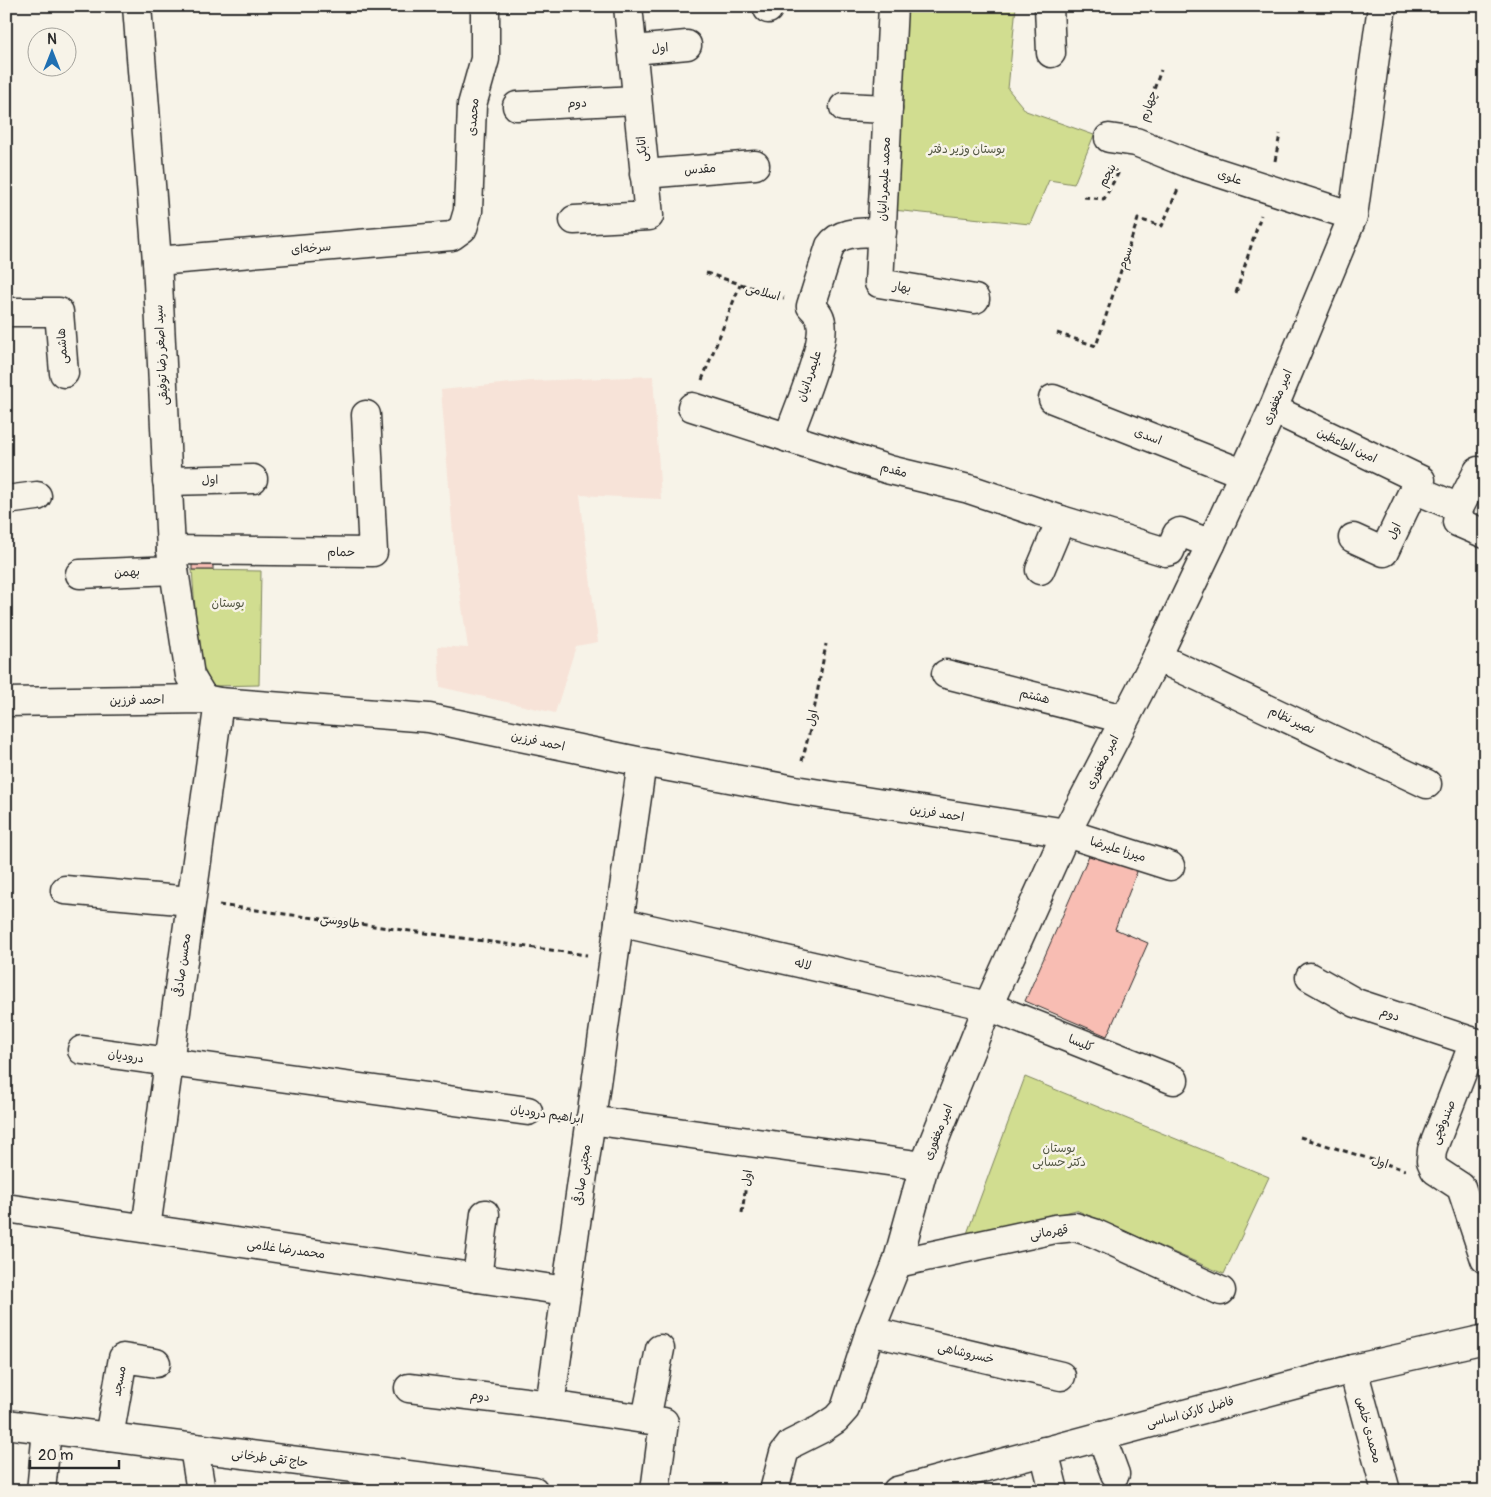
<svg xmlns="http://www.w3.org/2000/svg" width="1491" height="1497" viewBox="0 0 1491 1497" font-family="Pangolin,'Playpen Sans Arabic',sans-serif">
<rect width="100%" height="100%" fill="#f7f3e8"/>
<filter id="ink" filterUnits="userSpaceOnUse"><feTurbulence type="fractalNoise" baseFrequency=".02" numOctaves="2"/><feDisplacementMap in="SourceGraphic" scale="10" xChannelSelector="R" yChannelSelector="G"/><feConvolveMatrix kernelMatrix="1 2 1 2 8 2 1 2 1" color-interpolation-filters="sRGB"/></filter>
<g filter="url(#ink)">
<polygon fill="#f7e3d8" points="653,376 661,499 580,495 598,642 576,646 555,713 440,687 438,646 468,648 455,558 441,390 532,381"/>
<g fill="#d1dd90" stroke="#7e845e">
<polygon points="906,6 1016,6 1008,89 1026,111 1094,135 1074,184 1049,180 1030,224 893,210"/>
<polygon points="192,570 261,571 259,685 212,686 199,658"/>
<polygon points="1025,1077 1269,1177 1224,1274 1076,1210 965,1239"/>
</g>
<g fill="#f8bdb3" stroke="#2b2b2b">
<rect x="192" y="557" width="21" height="13"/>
<polygon points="1094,844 1140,864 1115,929 1148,943 1107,1036 1025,1001"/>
</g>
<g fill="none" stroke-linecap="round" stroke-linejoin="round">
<g stroke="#2b2b2b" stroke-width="31">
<g id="minor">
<polyline points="137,6 157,261 171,550 190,676 204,699"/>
<polyline points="767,6 768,9"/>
<polyline points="893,6 879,283 975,299"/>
<polyline points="1049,6 1051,53"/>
<polyline points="634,50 687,45"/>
<polyline points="517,106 636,100"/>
<polyline points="844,107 888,109"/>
<polyline points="1109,138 1136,142 1188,163 1353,216"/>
<polyline points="644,174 755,165"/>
<polyline points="574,220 649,216 628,6"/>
<polyline points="157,261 452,236 463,228 468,211 472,105 485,59 485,6"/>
<polyline points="6,312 59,312 64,373"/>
<polyline points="1053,399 1242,473"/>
<polyline points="692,407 890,470 969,489 1061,520 1166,552 1170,551 1177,534 1180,532 1211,544"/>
<polyline points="1273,409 1421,480 1414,489 1384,552 1353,538"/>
<path d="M 788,438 C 796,414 827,344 821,322 C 820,315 816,311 811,306 L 830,246 C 840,230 864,233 882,232"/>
<polyline points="1485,473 1478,471 1459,508 1457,522 1485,534"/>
<polyline points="167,481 253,479"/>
<polyline points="1414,489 1459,508"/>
<polyline points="6,500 37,496"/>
<polyline points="171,550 373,552 366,415"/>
<polyline points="1040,570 1061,520"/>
<polyline points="80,574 174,570"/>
<polyline points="1157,657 1427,784"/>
<polyline points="946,674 1124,719"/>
<polyline points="6,702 204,699 219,702 429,718 642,762 795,790 1066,833 1170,866"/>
<polyline points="65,890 191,901"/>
<polyline points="619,922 988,1006 1174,1080"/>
<polyline points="1310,977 1356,1003 1474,1042"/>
<polyline points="1485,1045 1474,1042 1432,1150 1431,1161 1435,1170 1461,1187 1485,1259"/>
<polyline points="82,1050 528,1111"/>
<polyline points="590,1120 924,1166"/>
<polyline points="6,1208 566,1291"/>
<polyline points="146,1228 219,702"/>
<polyline points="897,1263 1055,1229 1075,1227 1094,1233 1221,1291"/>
<polyline points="477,1278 485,1214"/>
<polyline points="870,1331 1061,1376"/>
<polyline points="1353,1369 1386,1491"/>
<polyline points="409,1388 550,1405 664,1422 655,1491"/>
<polyline points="550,1405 642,762"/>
<polyline points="646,1419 660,1349"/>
<polyline points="6,1424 534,1491"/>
<polyline points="1101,1436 1115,1474"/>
<polyline points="109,1437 123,1358 156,1363"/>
<polyline points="194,1448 201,1491"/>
<polyline points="1044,1451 1054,1491"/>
<polyline points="41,1491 47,1430"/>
<polyline points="774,1491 784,1453 791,1444 821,1429 836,1419 845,1409 870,1331 897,1263 924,1166 988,1006 1066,833 1157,657 1211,544 1273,409 1353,216 1382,6"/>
<polyline points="897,1491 1353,1369 1485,1339"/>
</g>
</g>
<g stroke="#2b2b2b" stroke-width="3" stroke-dasharray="5 4" stroke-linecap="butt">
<polyline points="1145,114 1161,70"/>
<polyline points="1275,161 1280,134"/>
<polyline points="1084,197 1104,199 1120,170"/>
<polyline points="706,273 784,298"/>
<polyline points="1236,293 1261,215"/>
<polyline points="1057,333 1096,346 1138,219 1162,226 1178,189"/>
<polyline points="702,380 740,285"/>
<polyline points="802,761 812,722 826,644"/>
<polyline points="219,905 587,955"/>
<polyline points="1300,1137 1405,1170"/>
<polyline points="742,1213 748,1170"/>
</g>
<use href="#minor" stroke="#f7f3e8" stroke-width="28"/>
</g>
</g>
<g text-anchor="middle" stroke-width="5" stroke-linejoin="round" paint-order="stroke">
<g font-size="12" fill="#2b2b2b" stroke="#f7f3e8">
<text transform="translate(660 48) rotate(-5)" y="4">اول</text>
<text transform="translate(577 103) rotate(-3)" y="4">دوم</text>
<text transform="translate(1148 106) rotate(-71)" y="4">چهارم</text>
<text transform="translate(473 117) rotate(-85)" y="4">محمدی</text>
<text transform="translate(642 149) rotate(-96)" y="4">اتابکی</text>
<text transform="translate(700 169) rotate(-5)" y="4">مقدس</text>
<text transform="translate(1107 175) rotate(-61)" y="4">پنجم</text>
<text transform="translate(1230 177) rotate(19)" y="4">علوی</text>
<text transform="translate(884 179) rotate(-87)" y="4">محمد علیمردانیان</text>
<text transform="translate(311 248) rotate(-5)" y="4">سرخه‌ای</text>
<text transform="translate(1125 258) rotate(-72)" y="4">سوم</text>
<text transform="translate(902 287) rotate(9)" y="4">بهار</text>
<text transform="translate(763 292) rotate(16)" y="4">اسلامی</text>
<text transform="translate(62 346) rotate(-94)" y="4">هاشمی</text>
<text transform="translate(161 355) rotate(-93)" y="4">سید اصغر رضا توفیقی</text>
<text transform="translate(809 376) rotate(-71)" y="4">علیمردانیان</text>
<text transform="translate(1277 397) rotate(-67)" y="4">امیر مغفوری</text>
<text transform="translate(1148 436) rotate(21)" y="4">اسدی</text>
<text transform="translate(1347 445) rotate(26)" y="4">امین الواعظین</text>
<text transform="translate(894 470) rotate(15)" y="4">مقدم</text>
<text transform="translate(210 480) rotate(-2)" y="4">اول</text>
<text transform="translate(1394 531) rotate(-65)" y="4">اول</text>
<text transform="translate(341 552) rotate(1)" y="4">حمام</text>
<text transform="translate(127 572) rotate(-2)" y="4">بهمن</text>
<text transform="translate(1035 696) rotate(14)" y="4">هشتم</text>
<text transform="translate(137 700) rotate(-1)" y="4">احمد فرزین</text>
<text transform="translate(812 718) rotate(-79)" y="4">اول</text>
<text transform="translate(1292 720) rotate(25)" y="4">نصیر نظام</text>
<text transform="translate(538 741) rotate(12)" y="4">احمد فرزین</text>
<text transform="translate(1102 762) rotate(-63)" y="4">امیر مغفوری</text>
<text transform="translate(937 813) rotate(9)" y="4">احمد فرزین</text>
<text transform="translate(1118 849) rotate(17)" y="4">میرزا علیرضا</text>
<text transform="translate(340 921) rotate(8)" y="4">طاووسی</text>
<text transform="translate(803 964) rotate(13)" y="4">لاله</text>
<text transform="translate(182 965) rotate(-82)" y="4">محسن صادقی</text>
<text transform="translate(1390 1014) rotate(19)" y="4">دوم</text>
<text transform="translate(1081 1043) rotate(22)" y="4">کلیسا</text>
<text transform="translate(126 1056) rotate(8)" y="4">درودیان</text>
<text transform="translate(547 1114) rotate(8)" y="4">ابراهیم درودیان</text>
<text transform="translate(1443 1122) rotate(-68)" y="4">صندوقچی</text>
<text transform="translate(938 1132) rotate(-68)" y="4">امیر مغفوری</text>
<text transform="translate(1380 1162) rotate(17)" y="4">اول</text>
<text transform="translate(582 1175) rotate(-82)" y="4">مجتبی صادقی</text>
<text transform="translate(747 1178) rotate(-82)" y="4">اول</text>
<text transform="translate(1049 1232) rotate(-9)" y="4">قهرمانی</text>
<text transform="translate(286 1249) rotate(8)" y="4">محمدرضا غلامی</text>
<text transform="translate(966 1353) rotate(13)" y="4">خسروشاهی</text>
<text transform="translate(119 1381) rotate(-80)" y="4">مسجد</text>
<text transform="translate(480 1396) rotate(7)" y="4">دوم</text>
<text transform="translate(1190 1412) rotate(-15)" y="4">فاضل کارکن اساسی</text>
<text transform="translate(1369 1430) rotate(75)" y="4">محمدی خلص</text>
<text transform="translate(270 1458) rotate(7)" y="4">حاج تقی طرخانی</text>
</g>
<g font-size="12" fill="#545844" stroke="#f7f3e8">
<text x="967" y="153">بوستان وزیر دفتر</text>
<text x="228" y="607">بوستان</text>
<text x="1059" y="1152">بوستان<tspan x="1059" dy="14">دکتر حسابی</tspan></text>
</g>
</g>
<rect width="1491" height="1497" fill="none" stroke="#f7f3e8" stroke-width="25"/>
<rect x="12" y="12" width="1466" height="1472" fill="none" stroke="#2b2b2b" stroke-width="2" filter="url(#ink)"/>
<g transform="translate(52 52)"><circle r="24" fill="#f7f3e8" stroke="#a5a39c"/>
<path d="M0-4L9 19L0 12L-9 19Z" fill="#1f6fb2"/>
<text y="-8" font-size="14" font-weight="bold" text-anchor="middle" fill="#2b2b2b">N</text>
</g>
<path d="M30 1460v8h89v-8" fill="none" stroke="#2b2b2b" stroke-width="2.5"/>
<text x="38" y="1460" font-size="15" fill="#2b2b2b" stroke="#f7f3e8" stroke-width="4" paint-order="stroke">20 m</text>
</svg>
